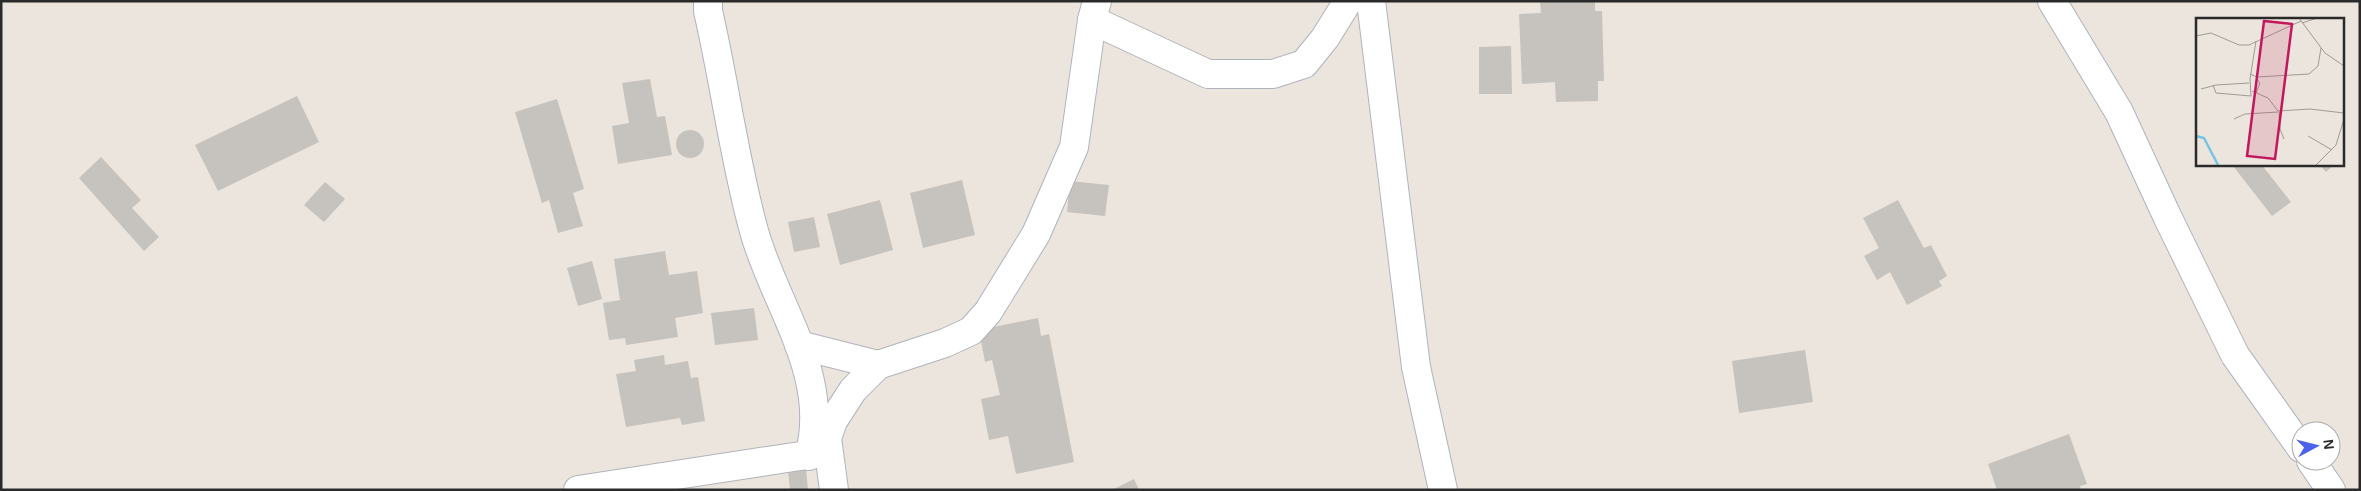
<svg xmlns="http://www.w3.org/2000/svg" width="2361" height="491" viewBox="0 0 2361 491" font-family="Arial,sans-serif">
<rect width="100%" height="100%" fill="#ebe5dd"/>
<g fill="#c6c2bd">
<polygon points="1546,1 1595,1 1595,11 1602,11 1604,81 1598,81 1598,101 1556,102 1555,82 1522,84 1519,14 1541,13 1540,2"/>
<polygon points="1511,46 1512,94 1479,94 1479,47"/>
<polygon points="650,79 657,117 665,116 672,155 618,164 612,126 629,123 622,83"/>
<polygon points="297,96 319,142 218,191 195,145"/>
<polygon points="557,99 584,189 573,193 583,226 558,233 549,200 542,203 515,112"/>
<circle cx="690" cy="144" r="14"/>
<polygon points="101,157 141,200 132,208 159,237 144,251 79,178"/>
<polygon points="2235,164 2261,164 2291,202 2272,216 2233,166"/>
<polygon points="2319,164 2335,164 2326,172"/>
<polygon points="962,180 975,235 923,248 910,193"/>
<polygon points="1070,181 1109,185 1105,216 1067,212"/>
<polygon points="325,182 345,199 324,222 304,205"/>
<polygon points="880,200 893,250 840,265 827,214"/>
<polygon points="1898,200 1924,248 1931,245 1947,276 1939,281 1942,286 1907,305 1890,272 1877,280 1864,256 1879,248 1863,218"/>
<polygon points="814,217 820,247 794,252 788,222"/>
<polygon points="665,251 669,275 697,271 703,313 675,318 678,337 626,345 625,338 609,340 603,303 620,300 614,259"/>
<polygon points="592,261 602,299 578,306 567,268"/>
<polygon points="754,308 758,340 715,345 711,313"/>
<polygon points="1038,318 1041,336 1049,334 1074,462 1016,474 1008,436 989,440 981,399 1000,395 992,360 985,362 979,330"/>
<polygon points="1805,350 1813,402 1739,413 1732,361"/>
<polygon points="664,355 665,365 688,361 691,378 698,377 705,421 682,425 680,418 626,427 616,374 636,371 634,360"/>
<polygon points="2069,434 2087,484 2080,486 2081,490 1997,490 1988,464"/>
<polygon points="805,459 808,490 790,490 787,461"/>
<polygon points="1134,479 1139,490 1112,490"/>
</g>
<g fill="none" stroke-linecap="round" stroke-linejoin="round">
<g stroke="#b1b3bc" stroke-width="30">
<g id="minor">
<path d="M 708,1 L 708,11 C 725,84 734,159 754,231 C 774,304 832,376 809,456"/>
<polyline points="1371,1 1416,367 1443,490"/>
<polyline points="2052,1 2119,112 2167,216 2235,355 2301,448"/>
<polyline points="1092,20 1208,74 1273,74 1304,64 1325,38 1348,1"/>
<polyline points="799,345 878,365"/>
<polyline points="2311,461 2331,490"/>
<polyline points="578,490 826,452"/>
<polyline points="834,490 827,438 833,421 853,390 878,365 945,343 971,331 988,312 1036,234 1074,147 1092,20 1097,1"/>
</g>
</g>
<use href="#minor" stroke="#fff" stroke-width="28"/>
</g>
<g transform="translate(2196 18)">
<rect width="148" height="148" fill="#ebe5dd"/>
<path fill="none" stroke="#79c3e4" stroke-width="2.5" d="M 0,118 L 8,120 L 22,147"/>
<path fill="none" stroke="#9e9a95" stroke-width="1" d="M 103,0 L 129,35 L 148,48M 106,5 L 121,0M 0,18 L 15,15 L 43,27 L 53,27 L 105,3M 54,56 L 61,59 L 113,56 L 122,48 L 125,30M 60,60 L 64,65 L 60,75M 17,67 L 20,75 L 55,78 L 54,61 L 60,23M 5,71 L 20,67 L 53,65M 56,73 L 72,80 L 82,93 L 114,91 L 148,95M 83,94 L 84,111 L 88,121M 38,101 L 49,96 L 82,94M 112,118 L 136,132M 120,147 L 140,127 L 148,101"/>
<path fill="#c2185b" fill-opacity="0.15" stroke="#c2185b" stroke-width="2.5" d="M 68,3 L 96,6 L 79,141 L 51,138 Z"/>
<rect width="148" height="148" fill="none" stroke="#2a2a2a" stroke-width="2.5"/>
</g>
<rect width="2361" height="491" fill="none" stroke="#2a2a2a" stroke-width="5"/>
<g transform="translate(2316 446) rotate(83)"><circle r="24" fill="#ffffff" stroke="#aaaaaa"/>
<path d="M0-4L9 19L0 12L-9 19Z" fill="#4b62ea"/>
<text y="-8" font-size="14" font-weight="bold" text-anchor="middle" fill="#2a2a2a">N</text>
</g>
</svg>
